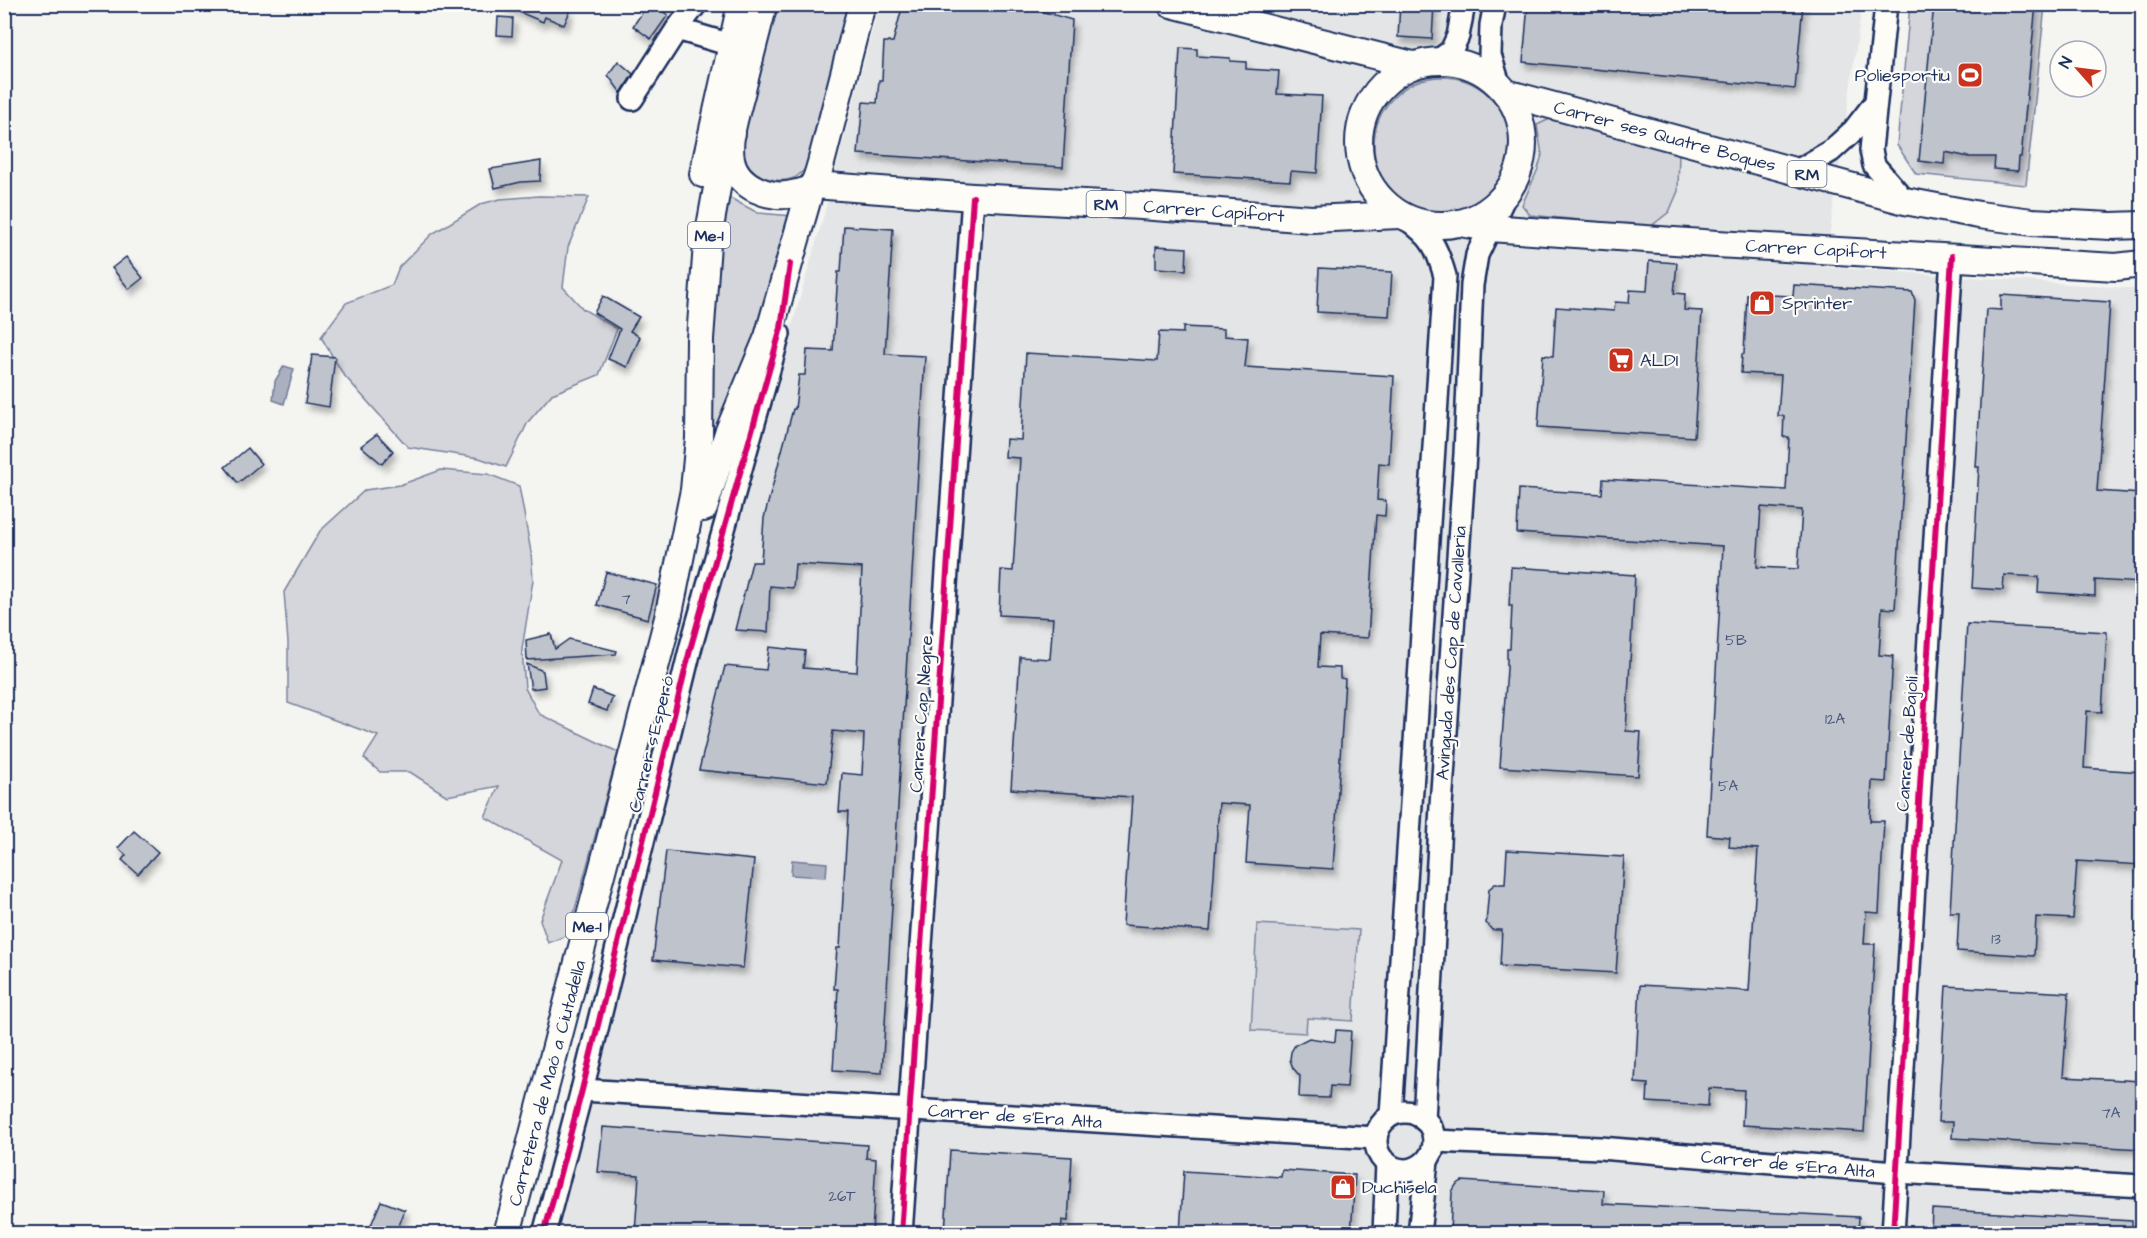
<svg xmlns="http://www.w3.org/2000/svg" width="2147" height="1238" viewBox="0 0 2147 1238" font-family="'Architects Daughter',sans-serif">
<defs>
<filter id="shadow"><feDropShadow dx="3.5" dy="6" stdDeviation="3" flood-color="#0004"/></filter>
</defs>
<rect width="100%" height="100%" fill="#f4f4f1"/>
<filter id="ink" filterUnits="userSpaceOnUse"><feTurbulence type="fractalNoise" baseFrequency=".0167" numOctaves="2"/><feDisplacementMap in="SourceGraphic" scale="12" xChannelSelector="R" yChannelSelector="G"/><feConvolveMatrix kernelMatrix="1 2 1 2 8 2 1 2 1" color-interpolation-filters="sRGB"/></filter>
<g filter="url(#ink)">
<polygon fill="#e4e5e6" points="879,5 1862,5 1825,267 2142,289 2142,1233 530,1234 823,218"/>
<g fill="#d4d6db" stroke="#78829c" stroke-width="1.5">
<path d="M 775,5 L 852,5 L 808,166 C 804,170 799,176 794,178 C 779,184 755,178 747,164 C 743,156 742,146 740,137 Z"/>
<polygon points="1910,5 2045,5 2026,185 1916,174 1897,145"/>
<circle cx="1442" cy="145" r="68"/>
<polygon points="1556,116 1679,151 1678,191 1669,212 1650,227 1530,215 1522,205 1538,169 1542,155 1537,125"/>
<polygon points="539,196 589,197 568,247 563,287 583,309 617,329 599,375 552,394 528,422 506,467 479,458 408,447 343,374 321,337 346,303 392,285 399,267 432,234 481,204 500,199"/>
<polygon points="730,198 758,213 793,216 765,324 717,438 712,439 712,305 724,211"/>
<polygon points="441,470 488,474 519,486 531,552 533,580 522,649 525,688 539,714 618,752 568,935 548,943 540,920 562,860 485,817 499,786 447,796 410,772 380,772 364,758 378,736 288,703 288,642 284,592 320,531 365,490 400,485"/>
<polygon points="1257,924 1359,930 1353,1021 1307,1018 1306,1033 1251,1030"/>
</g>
<g fill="#aab0bf" stroke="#717c98" stroke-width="1.5">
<polygon points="284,366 294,369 284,404 273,400 275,381"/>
<polygon points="792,860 827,863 826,877 791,875"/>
</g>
<g fill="#bfc3cc" stroke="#1b2f5e" stroke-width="1.5" fill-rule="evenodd" filter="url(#shadow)">
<polygon points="500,4 554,4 570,11 564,25 545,17 543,22"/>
<polygon points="648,4 667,4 662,11 668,15 651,39 633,26"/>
<polygon points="903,4 1016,4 1072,20 1063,167 858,154 863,102 877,103 879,80 882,80 884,42 893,42"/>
<polygon points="1400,4 1434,4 1432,39 1398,37"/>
<polygon points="1528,4 1803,4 1795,89 1523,62"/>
<polygon points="1934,4 2036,4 2021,157 2019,157 2018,171 1994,169 1995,157 1969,157 1945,152 1944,164 1919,161"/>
<polygon points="498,17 513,18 512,36 497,35"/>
<polygon points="1180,48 1197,49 1197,56 1230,58 1230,61 1246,62 1246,69 1279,71 1277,94 1322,96 1317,173 1291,171 1290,181 1173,174"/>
<polygon points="618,61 633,74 621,93 608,75"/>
<polygon points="541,161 540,181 521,182 495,188 490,169"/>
<polygon points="844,226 893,229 885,354 925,356 882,1073 833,1070 838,989 834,989 837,948 840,948 848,812 839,812 842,773 862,775 864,734 833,731 827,783 699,770 725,666 766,670 769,647 805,651 803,668 857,672 862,568 795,564 793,588 770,586 768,632 735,630 752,562 761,562 764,518 793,409 795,409 799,375 805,375 807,350 833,351 838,272 841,272"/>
<polygon points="1156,246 1187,248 1186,270 1156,268"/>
<polygon points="126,257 143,278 129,289 112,268"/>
<polygon points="1649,261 1677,263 1674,293 1685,294 1684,310 1702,311 1694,437 1538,427 1543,355 1553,356 1556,307 1614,311 1615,302 1629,303 1630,290 1647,291"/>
<polygon points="1319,268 1392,272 1389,316 1317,312"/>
<path d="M 1794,285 L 1912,292 L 1915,300 L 1895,609 L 1882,608 L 1879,655 L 1893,656 L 1886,782 L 1872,781 L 1870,821 L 1884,821 L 1879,913 L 1866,912 L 1864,944 L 1875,944 L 1864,1132 L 1742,1125 L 1744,1090 L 1709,1088 L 1708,1106 L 1647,1102 L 1648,1084 L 1635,1083 L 1640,985 L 1749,991 L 1758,849 L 1729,847 L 1730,837 L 1707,835 L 1723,546 L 1517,533 L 1519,489 L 1602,494 L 1603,479 L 1786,490 L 1789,437 L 1783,437 L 1784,416 L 1778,416 L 1781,375 L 1741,373 L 1742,354 L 1744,354 L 1747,294 L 1793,296 ZM 1761,507 L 1802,510 L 1798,569 L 1757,567 Z"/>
<polygon points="2001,295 2110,302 2097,491 2142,494 2142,583 2095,580 2095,596 2038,592 2039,577 2004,575 2003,590 1972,588 1979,467 1976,467 1986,309 2001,310"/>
<polygon points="603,296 639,317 630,331 640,337 627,367 608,359 620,329 594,313"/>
<polygon points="1183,327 1224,329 1224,336 1248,338 1245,367 1394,376 1389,464 1379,463 1377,500 1386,501 1385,516 1376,515 1368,638 1320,635 1318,667 1340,668 1340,678 1345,679 1333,869 1246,863 1250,805 1219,803 1210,931 1123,925 1132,797 1011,789 1020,657 1050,659 1053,618 999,615 1001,570 1013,571 1020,458 1005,457 1006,439 1021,440 1026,353 1157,361 1159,332 1183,333"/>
<polygon points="312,355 335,357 329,407 305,403"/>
<polygon points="377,434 393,451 382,464 361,446"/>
<polygon points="248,448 261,464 238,483 225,467"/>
<polygon points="1511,567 1635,575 1626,731 1641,732 1638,776 1500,767 1507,669 1507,649 1510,649 1512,606 1509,606"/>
<polygon points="606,572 657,585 648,619 597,605"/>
<polygon points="1967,624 2107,632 2102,712 2087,711 2084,768 2142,772 2142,865 2077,861 2073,919 2036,917 2034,956 1957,951 1959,912 1950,912"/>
<polygon points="551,634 555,649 569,639 617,651 616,654 527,660 526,640"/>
<polygon points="527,664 543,671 545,687 531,689"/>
<polygon points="593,689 613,697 607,711 588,704"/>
<polygon points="134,831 158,852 138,874 122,860 126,855 118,848"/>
<polygon points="1507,850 1624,857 1616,973 1500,966 1502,930 1492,930 1486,923 1489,889 1495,884 1505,884"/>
<polygon points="666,851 754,860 743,968 653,960"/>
<polygon points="1946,986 2069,993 2063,1077 2142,1081 2142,1149 1952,1138 1953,1122 1938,1122"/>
<polygon points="1336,1030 1351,1031 1347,1087 1330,1086 1329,1098 1299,1097 1300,1076 1293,1068 1290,1060 1291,1052 1295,1045 1309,1038 1335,1042"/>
<polygon points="603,1127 867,1145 866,1158 876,1159 872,1233 635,1233 639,1175 598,1172"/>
<polygon points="950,1150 1072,1157 1068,1221 1062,1220 1061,1233 945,1233"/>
<polygon points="1282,1170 1355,1175 1351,1233 1180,1233 1184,1171 1281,1177"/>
<polygon points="1462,1181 1604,1190 1603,1204 1859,1217 1858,1233 1450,1233 1452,1192 1456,1185"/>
<polygon points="381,1201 405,1210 396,1233 371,1225"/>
<polygon points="1932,1209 2132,1221 2132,1233 1931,1233"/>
</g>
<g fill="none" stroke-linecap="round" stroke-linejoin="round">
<g stroke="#1b2f5e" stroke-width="26">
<g id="minor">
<polyline points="1495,4 1491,25 1490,55 1499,84"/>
<polyline points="1886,4 1871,150 1874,165 1905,201"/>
<polyline points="677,29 696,4"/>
<polyline points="1439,60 1451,51 1458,36 1464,4"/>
<polyline points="632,99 677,29 731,45"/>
<polyline points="1797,171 1831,151 1854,130 1875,103"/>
<polyline points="582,1090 1376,1138"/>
<circle cx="1405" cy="1141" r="29"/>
<path d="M 1391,1115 L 1445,276 C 1436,245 1432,238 1407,219"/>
<polyline points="1424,1120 1441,806 1465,454 1472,285 1477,255 1506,194"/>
<polyline points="1434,1141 1600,1148 1896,1172 2142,1186"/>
<polyline points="544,1234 582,1090 691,646 779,334"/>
<polyline points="901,1234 973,197"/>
<polyline points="1384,1234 1387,1163"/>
<polyline points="1419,1234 1427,1161"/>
<polyline points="1893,1234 1952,256"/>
</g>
</g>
<g stroke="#1b2f5e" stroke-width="30">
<g id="major">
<path d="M 764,4 C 756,33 749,62 742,90 C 737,111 727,137 731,159 C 736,187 772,201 797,193 C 803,192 810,190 813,185 C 817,179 819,170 821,163 L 862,4"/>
<polyline points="1171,4 1413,65"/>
<circle cx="1441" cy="143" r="82"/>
<polyline points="1506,93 1905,201 1979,215 2032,222 2111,226 2142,225"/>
<polyline points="703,174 741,4"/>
<polyline points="814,185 973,197 1141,206 1311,219 1399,215"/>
<polyline points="1460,223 1489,228 1717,244 2116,267 2142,264"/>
<polyline points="704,508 728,433 768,337 811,187"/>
<polyline points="507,1234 668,618 694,490 699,438 700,339 707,244 722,160 732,133"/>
</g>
</g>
<use href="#minor" stroke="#fdfcf7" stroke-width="21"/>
<use href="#major" stroke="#fdfcf7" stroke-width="26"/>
<g stroke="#fdfcf7" stroke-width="10">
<g id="cycleway">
<polyline points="544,1234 582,1090 691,646 781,328 790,264"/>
<polyline points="901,1234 973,197"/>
<polyline points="1893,1234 1952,256"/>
</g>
</g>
<use href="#cycleway" stroke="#d6006c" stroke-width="6"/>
</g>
</g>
<defs>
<g id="stadium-square" transform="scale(1.35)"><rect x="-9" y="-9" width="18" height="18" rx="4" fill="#c8321e" stroke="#fdfcf7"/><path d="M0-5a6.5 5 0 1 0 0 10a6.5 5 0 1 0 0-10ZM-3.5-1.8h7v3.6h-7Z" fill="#fff"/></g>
<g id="shop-square" transform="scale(1.35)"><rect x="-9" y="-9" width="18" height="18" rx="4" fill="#c8321e" stroke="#fdfcf7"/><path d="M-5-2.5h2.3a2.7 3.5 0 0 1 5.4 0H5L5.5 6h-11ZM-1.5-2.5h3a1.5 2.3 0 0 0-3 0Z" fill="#fff"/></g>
<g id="supermarket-square" transform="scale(1.35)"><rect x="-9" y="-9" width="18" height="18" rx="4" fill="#c8321e" stroke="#fdfcf7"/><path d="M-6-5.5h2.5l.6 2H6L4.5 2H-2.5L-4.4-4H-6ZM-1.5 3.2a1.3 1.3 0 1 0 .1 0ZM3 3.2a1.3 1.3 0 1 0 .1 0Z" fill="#fff"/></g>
</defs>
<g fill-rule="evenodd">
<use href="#stadium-square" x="1970" y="75"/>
<use href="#shop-square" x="1762" y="303"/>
<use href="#supermarket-square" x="1621" y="360"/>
<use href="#shop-square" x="1343" y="1187"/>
</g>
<g text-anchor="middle" stroke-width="4.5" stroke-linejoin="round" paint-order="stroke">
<g font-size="15" fill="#44547a">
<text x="626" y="604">7</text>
<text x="1736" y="645">5B</text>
<text x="1835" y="724">12A</text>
<text x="1728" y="791">5A</text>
<text x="1996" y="944">13</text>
<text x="2111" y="1118">7A</text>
<text x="842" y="1201">26T</text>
</g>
<g fill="#fdfcf7" stroke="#5f6c8c" stroke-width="1.5">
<rect x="1787.5" y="161" width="39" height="26" rx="4.5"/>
<rect x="1086.5" y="191" width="39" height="26" rx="4.5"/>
<rect x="688" y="222" width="42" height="26" rx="4.5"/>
<rect x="566" y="913" width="42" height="26" rx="4.5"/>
</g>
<g font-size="16" font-weight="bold" fill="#1b2f5e">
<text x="1807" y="180">RM</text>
<text x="1106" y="210">RM</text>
<text x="709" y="241">Me-1</text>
<text x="587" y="932">Me-1</text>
</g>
<g font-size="18" fill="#1b2f5e" stroke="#fdfcf7" text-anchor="start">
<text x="1950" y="81" text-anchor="end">Poliesportiu</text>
<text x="1782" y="309">Sprinter</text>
<text x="1640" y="366">ALDI</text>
<text x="1362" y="1193">Duchisela</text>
</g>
<g font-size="18" fill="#1b2f5e" stroke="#fdfcf7">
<text transform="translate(1665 136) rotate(15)" y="6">Carrer ses Quatre Boques</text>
<text transform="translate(1214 211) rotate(4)" y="6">Carrer Capifort</text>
<text transform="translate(1816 249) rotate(3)" y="6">Carrer Capifort</text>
<text transform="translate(1451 653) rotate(-86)" y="6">Avinguda des Cap de Cavalleria</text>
<text transform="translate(921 714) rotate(-86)" y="6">Carrer Cap Negre</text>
<text transform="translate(651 744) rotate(-76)" y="6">Carrer s'Esperó</text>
<text transform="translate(1907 744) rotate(-86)" y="6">Carrer de Bajolí</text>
<text transform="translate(547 1083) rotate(-75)" y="6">Carretera de Maó a Ciutadella</text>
<text transform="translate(1015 1116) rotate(4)" y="6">Carrer de s'Era Alta</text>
<text transform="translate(1788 1164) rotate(5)" y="6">Carrer de s'Era Alta</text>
</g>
</g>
<rect width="2147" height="1238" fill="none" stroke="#fdfcf7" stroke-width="24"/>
<rect x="12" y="12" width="2123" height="1214" fill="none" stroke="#1b2f5e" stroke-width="2" filter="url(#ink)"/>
<g transform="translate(2078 69) rotate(298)"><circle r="28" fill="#fdfcf7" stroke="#a3aaba" stroke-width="1.5"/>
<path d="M0-4.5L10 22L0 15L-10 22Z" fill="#c8321e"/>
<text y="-9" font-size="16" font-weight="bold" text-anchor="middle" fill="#1b2f5e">N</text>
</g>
</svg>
